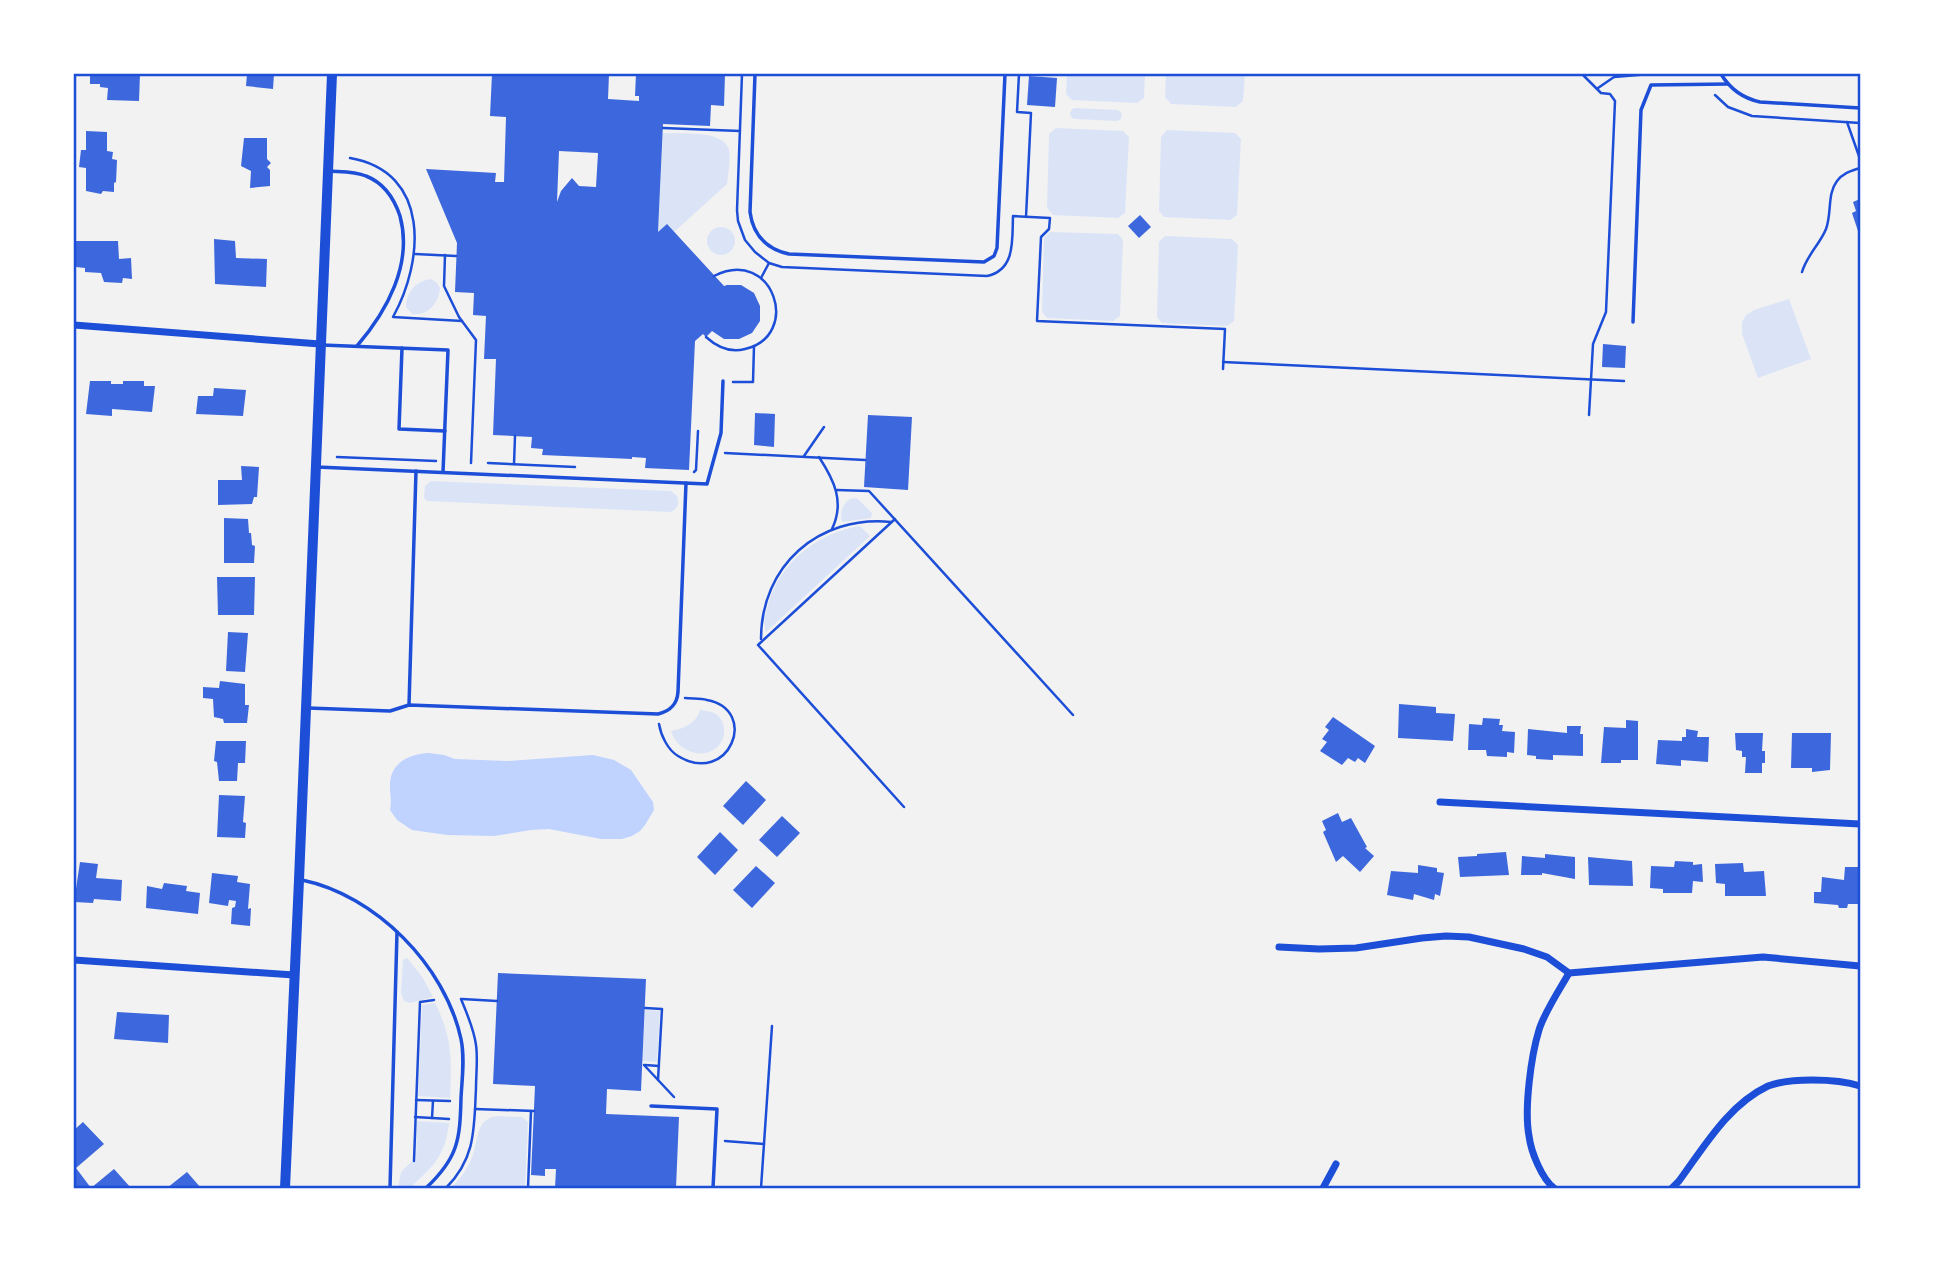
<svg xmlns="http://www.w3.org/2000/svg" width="1934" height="1262" viewBox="0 0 1934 1262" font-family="Karla,sans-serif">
<rect width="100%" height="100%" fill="#f2f2f2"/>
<g fill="#dbe4f7">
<polygon points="1067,74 1145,74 1144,98 1137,103 1072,100 1066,94"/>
<polygon points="1166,74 1245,74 1243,101 1236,107 1171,104 1165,97"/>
<polygon points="1076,108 1117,110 1121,112 1122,116 1120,120 1116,121 1076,119 1072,118 1070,114 1072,109"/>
<polygon points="1056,128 1123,131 1129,137 1125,213 1118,218 1053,215 1047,208 1049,134"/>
<polygon points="1167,130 1235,133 1241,139 1237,215 1230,220 1164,217 1159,211 1161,137"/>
<path d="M 663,133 C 680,134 724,129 729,150 C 731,160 728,173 727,184 L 674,232 L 658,232 Z"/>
<circle cx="721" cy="241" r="14"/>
<polygon points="1050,232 1118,234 1123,240 1120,316 1113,321 1047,318 1042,312 1044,238"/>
<polygon points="1165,236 1232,239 1238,245 1234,321 1227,326 1162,323 1157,317 1159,242"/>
<path d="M 431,279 L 436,282 L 440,288 C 439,303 428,316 412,314 L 406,307 C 406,292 416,281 431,279 Z"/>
<polygon points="1789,299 1811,359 1758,378 1742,334 1742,322 1746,315 1754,310"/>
<path d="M 431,481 L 671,491 L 677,496 C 680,504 677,510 670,512 L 427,501 L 424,498 L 425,486 Z"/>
<path d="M 854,498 L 858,499 L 872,513 L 871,518 L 842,522 C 839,513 843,500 854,498 Z"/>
<path d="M 860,526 L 870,536 L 766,632 C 763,623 765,614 768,605 C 780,562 817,533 860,526 Z"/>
<path d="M 700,710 C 705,711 711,711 716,714 C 727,722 727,740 716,748 C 700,761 676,749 671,731 C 683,729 697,723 700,710 Z"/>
<polygon points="407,958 423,978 433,997 410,1003 404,1001 401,993 403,960"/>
<path d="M 435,1003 C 452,1036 452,1061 450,1098 L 418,1096 L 422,1005 Z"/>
<polygon points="645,1010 660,1011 657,1062 642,1061"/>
<path d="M 497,1116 L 522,1117 L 528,1122 L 525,1188 L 451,1188 C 459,1180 466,1171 471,1160 C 479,1143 474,1119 497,1116 Z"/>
<path d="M 417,1121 L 449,1123 C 445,1157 433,1166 410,1188 L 398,1188 L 401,1172 L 412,1161 L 416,1161 Z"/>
</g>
<path fill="#bfd3fe" d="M 429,753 L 444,755 L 455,759 L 507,761 L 593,755 L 614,760 L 631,770 L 653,802 L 654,810 L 645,825 L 640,831 L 632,836 L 622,839 L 601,839 L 549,829 L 531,830 L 494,836 L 447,835 L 412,830 L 397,820 L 390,810 C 392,802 390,795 390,787 C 389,763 409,754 429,753 Z"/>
<g fill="#3d67dc" fill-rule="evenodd">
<polygon points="90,74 140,74 139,101 107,100 108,88 100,87 100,84 90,84"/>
<polygon points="247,74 274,74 273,89 246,86"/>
<path d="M 492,74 L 609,74 L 608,99 L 639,101 L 639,96 L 635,96 L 636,74 L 725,74 L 724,106 L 711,105 L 710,126 L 663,124 L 658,232 L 667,224 L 724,286 L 727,285 L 741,285 L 754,293 L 760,306 L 760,321 L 752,333 L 739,339 L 724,339 L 712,331 L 706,337 L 703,334 L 695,341 L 689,470 L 645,468 L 646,458 L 632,457 L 632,459 L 542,455 L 543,449 L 531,448 L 532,437 L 493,435 L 496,359 L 484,359 L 486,316 L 473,315 L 474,293 L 455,292 L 457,243 L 426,169 L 496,173 L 495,182 L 504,182 L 506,117 L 490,116 ZM 559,151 L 598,153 L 596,187 L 579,186 L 572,178 L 561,191 L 557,202 Z"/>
<polygon points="1029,76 1057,78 1055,107 1027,105"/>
<polygon points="86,131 107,132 107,151 113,152 112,159 117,160 116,182 114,183 114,192 103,191 101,194 86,191 86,168 79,167 81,150 86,150"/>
<polygon points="244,138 267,138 267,159 271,163 267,167 270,170 270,186 250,188 251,171 241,166"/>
<polygon points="1860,199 1860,237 1852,213 1856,211 1853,202"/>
<polygon points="1140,215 1151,227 1139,238 1128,226"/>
<polygon points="214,239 235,241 236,258 267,259 266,287 215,284"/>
<polygon points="76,241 118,241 119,259 131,258 132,279 123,278 122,283 104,282 101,273 85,272 85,268 76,267"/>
<polygon points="1603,344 1626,346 1625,368 1602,367"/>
<polygon points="90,381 111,381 111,384 123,384 123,381 144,381 144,386 155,386 152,412 112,409 112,416 86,414"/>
<polygon points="214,388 246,390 243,416 196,414 198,396 213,396"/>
<polygon points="755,413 775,414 774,447 754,445"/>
<polygon points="868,415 912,417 908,490 864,487"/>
<polygon points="241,466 259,467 257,497 254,497 252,504 218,505 218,480 242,480"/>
<polygon points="224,518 248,519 249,533 251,533 252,545 255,546 254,563 224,563"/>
<polygon points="217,577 255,577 254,615 218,615"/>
<polygon points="228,632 248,633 245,672 226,671"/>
<polygon points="220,681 245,684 245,705 249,705 247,723 224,723 223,719 214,717 213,699 203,698 203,687 219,688"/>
<polygon points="1399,704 1436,707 1436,713 1455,714 1453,741 1398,738"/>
<polygon points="1333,717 1375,746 1365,763 1358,758 1355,762 1348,758 1342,765 1320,751 1327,742 1322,739 1329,730 1325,727"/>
<polygon points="1483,718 1500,719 1499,725 1503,725 1502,731 1515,732 1514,753 1507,752 1507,757 1487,756 1486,750 1468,750 1469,724 1482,725"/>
<polygon points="1626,720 1638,721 1638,760 1621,760 1621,763 1601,763 1604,727 1626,728"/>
<polygon points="1567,726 1581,726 1580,734 1583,734 1583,756 1553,755 1553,760 1536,759 1536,756 1527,755 1528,729 1567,733"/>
<polygon points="1686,729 1698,731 1697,737 1709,737 1708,762 1681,760 1681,766 1656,764 1658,740 1682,741 1682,737 1686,737"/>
<polygon points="1735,733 1763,733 1762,751 1765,751 1765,763 1762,763 1762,773 1745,773 1746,757 1742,757 1742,751 1736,750"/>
<polygon points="1792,733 1831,733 1830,770 1812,772 1812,768 1791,768"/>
<polygon points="216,741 246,741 245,763 238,763 237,781 219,781 217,762 214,761"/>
<polygon points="746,781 766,800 743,825 723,806"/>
<polygon points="219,795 245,796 243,822 246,823 245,838 217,837"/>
<polygon points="1338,813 1342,822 1351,818 1367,847 1365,848 1374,856 1360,872 1343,856 1336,862 1323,832 1326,830 1322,821"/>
<polygon points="782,816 800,833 777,857 759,840"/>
<polygon points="720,832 738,850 715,875 697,857"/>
<polygon points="1506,852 1509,875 1460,877 1458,857 1477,856 1477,854"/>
<polygon points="1545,854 1575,857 1575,879 1542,873 1542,875 1521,875 1522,856 1545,858"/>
<polygon points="1588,857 1632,861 1633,886 1589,885"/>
<polygon points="1675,861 1693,862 1693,865 1702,864 1703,882 1693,881 1692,893 1663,893 1663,889 1650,888 1651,866 1674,867"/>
<polygon points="80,862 98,864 96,878 122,880 121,901 94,899 93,903 74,902"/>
<polygon points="1743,863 1744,872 1764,871 1766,896 1725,896 1725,884 1716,883 1715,864"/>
<polygon points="1418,865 1437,868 1437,872 1444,873 1440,896 1435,894 1434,900 1414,894 1413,900 1387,895 1391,871 1418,873"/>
<polygon points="756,866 775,883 752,908 733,890"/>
<polygon points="1845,867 1860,867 1860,904 1848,904 1847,908 1839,908 1838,905 1814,903 1814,892 1821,892 1822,877 1844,880"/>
<polygon points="212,873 238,876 237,882 250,884 248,909 251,908 250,926 231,924 232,908 235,907 236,901 229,900 228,906 209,903"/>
<polygon points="164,883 187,886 186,891 200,893 198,914 146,908 147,886 162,889"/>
<polygon points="498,973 646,979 641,1091 607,1089 606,1114 679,1117 676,1188 555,1188 556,1169 545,1169 545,1176 531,1175 535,1086 493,1084"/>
<polygon points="117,1012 169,1015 168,1043 114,1039"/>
<polygon points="83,1122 104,1144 76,1168 91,1188 74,1188 74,1130"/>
<polygon points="114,1169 131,1188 91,1188"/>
<polygon points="187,1172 201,1188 167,1188"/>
</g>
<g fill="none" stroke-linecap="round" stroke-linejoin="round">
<g stroke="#1d4ed8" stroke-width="2.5">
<path d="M 742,74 L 737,210 L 738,221 L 745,240 L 755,252 L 769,263 L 782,267 L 987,276 C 1016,270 1012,239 1013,216 L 1050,218 L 1049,229 L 1041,237 L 1037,321 L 1225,329 L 1223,369"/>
<polyline points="1019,74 1017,112 1031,113 1026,217"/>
<polyline points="1582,74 1601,93 1610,94 1615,101 1606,312 1593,344 1589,415"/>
<polyline points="1598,88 1614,77 1650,74"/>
<polyline points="1715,95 1728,107 1752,116 1860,123"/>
<polyline points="1847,122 1860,159"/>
<polyline points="663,128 740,131"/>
<path d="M 350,158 C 431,172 424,261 393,317 L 462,321"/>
<polyline points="415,254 456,256"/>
<polyline points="445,255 444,286 459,317 476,340 471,463"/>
<path d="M 1802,272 C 1807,255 1820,244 1826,229 C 1832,213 1827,194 1837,181 C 1843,173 1851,171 1860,168"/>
<polyline points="761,278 769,263"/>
<path d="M 706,337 C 717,347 730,353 745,349 C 802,336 774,246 714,276"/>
<polyline points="1223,362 1624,381"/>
<polyline points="733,382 753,382 754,346"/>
<polyline points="725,453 865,460"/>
<polyline points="804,456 824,427"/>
<polyline points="337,457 436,461"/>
<path d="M 819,457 C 834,480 845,502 832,529"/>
<polyline points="488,463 575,467"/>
<polyline points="514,464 515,436"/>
<polyline points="694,472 696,470 698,431"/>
<polyline points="837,490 869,491 1073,715"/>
<polyline points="895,519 758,645 904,807"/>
<path d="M 761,639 C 761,566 818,515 891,522"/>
<path d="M 659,724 C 661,736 668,750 678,756 C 729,787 760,710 707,700 C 700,698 692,699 685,698"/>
<polyline points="462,999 497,1001"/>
<polyline points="645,1008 662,1009 658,1080"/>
<polyline points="644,1065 674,1097"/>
<polyline points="645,1065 659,1066"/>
<polyline points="416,1100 450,1101"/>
<polyline points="475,1109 534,1111"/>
<polyline points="415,1117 449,1119"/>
<polyline points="432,1118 433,1101"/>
<polyline points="725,1141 764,1144"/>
<polyline points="414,1161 420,1002 434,1000"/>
<path d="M 446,1188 C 476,1158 474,1128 476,1088 C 476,1074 478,1059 476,1045 C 474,1029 467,1014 461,999"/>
<polyline points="528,1188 531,1111"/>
<polyline points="761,1188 772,1026"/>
</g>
<g stroke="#1d4ed8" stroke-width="3.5">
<path d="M 755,74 L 750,212 C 753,235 767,249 789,254 L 984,262 L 994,256 L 997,248 L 1005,74"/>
<path d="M 1721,74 C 1730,89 1742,98 1760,102 L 1860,108"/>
<path d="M 328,171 C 340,172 354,171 366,176 C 384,183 394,198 400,216 C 413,264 387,311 357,346"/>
<polyline points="1633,322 1641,110 1651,85 1728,84"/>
<polyline points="322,345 448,350 443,472"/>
<polyline points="402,348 399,429 445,431"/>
<polyline points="317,467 707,484 721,433 723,381"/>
<polyline points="409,705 416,471"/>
<path d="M 308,708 L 390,711 L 409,705 L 658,714 C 670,711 677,705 678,692 L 686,483"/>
<path d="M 302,880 C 375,895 445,965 461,1039 C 465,1058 462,1079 461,1098 C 460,1140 458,1158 426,1188"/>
<polyline points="651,1106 717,1109 713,1188"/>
<polyline points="390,1188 397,932"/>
</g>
<g stroke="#1d4ed8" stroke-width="7">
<polyline points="74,325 320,344"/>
<polyline points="1440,802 1860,824"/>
<polyline points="1279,947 1319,949 1356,948 1422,938 1446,936 1469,937 1524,949 1547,957 1569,973 1763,957 1860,966"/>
<polyline points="74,960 294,975"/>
<polyline points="1323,1188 1336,1164"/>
<path d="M 1554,1188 C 1542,1179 1531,1152 1529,1136 C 1524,1109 1531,1056 1539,1030 C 1544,1013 1560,989 1569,973"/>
<path d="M 1672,1188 L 1679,1181 C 1704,1147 1728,1105 1768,1086 C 1781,1081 1799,1080 1812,1080 C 1828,1080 1845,1081 1860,1086"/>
</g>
<polyline stroke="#1d4ed8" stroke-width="10" points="285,1188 299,880 332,74"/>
</g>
<rect width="1934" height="1262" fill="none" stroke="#ffffff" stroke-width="150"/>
<rect x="75" y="75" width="1784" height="1112" fill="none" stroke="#1d4ed8" stroke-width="2.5"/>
</svg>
